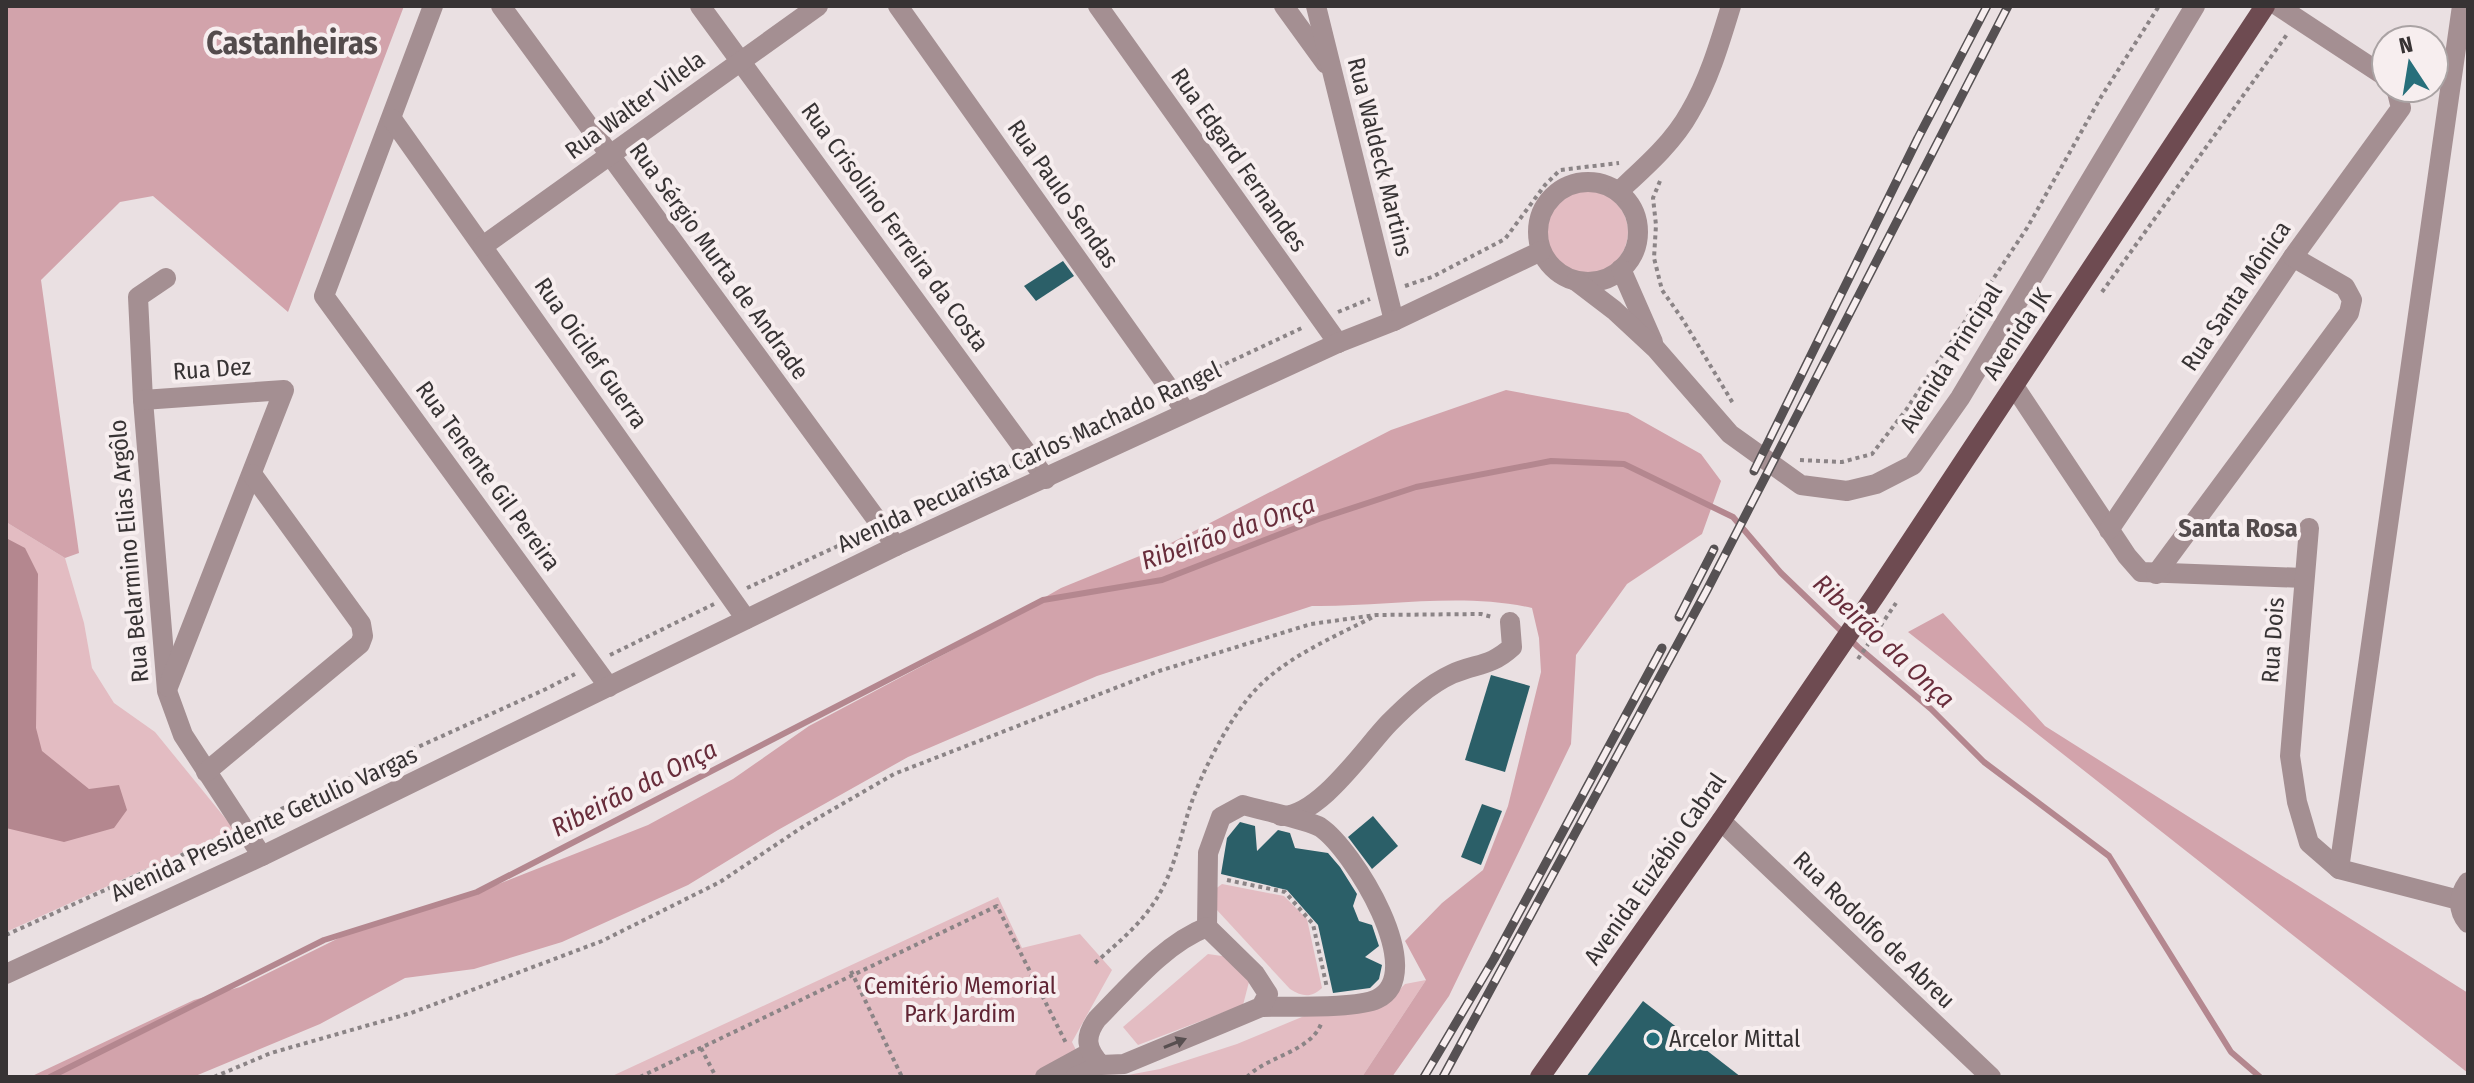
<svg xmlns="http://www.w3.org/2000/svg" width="2474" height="1083" viewBox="0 0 2474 1083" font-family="'Fira Sans Condensed',sans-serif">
<rect width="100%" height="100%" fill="#eae0e2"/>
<g fill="#e3bcc2">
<circle cx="1587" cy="232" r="41"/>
<polygon points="6,522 65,558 84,623 92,668 114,703 155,732 234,829 6,932"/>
<path d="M 1222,884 L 1284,896 L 1307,919 L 1322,988 C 1311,998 1303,997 1290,989 L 1216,909 L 1214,890 Z"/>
<polygon points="998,897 1022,948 1080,934 1112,970 1072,1042 1088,1074 1128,1075 1160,1069 1237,1044 1309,1014 1387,1002 1405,984 1426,980 1362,1077 610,1077"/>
<polygon points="1208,954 1229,957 1249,982 1243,1005 1138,1045 1123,1027"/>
</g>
<g fill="#d2a3ab">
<polygon points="6,6 404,6 288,312 153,196 120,202 41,280 79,553 65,558 6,522"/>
<path d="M 1506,390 L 1628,413 L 1701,454 L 1721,481 L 1702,534 L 1627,584 L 1576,655 L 1571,744 L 1449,996 L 1392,1077 L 1362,1077 L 1426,980 L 1405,941 L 1442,903 L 1483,870 L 1508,806 L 1541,672 L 1539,638 L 1532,608 C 1460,592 1385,607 1312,606 L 1097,676 L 908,757 L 778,830 L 688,885 L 562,942 L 474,969 L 405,978 L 320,1024 L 193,1077 L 30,1077 L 194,1000 L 240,987 L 351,932 L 496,885 L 648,825 L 733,779 L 809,726 L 956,648 L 1061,588 L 1169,544 L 1391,430 Z"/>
<polygon points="1943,613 2045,726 2468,993 2468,1073 1908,632"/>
</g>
<polygon fill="#b4878f" points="6,538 25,548 38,574 36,728 42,751 89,789 119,785 127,810 114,828 64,842 6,828"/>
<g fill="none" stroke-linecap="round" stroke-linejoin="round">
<polyline stroke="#b4878f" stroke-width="6" points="50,1077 324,940 477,892 1043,600 1162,580 1319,519 1416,487 1551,461 1624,464 1733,517 1781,573 1858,647 1931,709 1984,762 2109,856 2231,1052 2260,1077"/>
</g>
<g fill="#2b5f68">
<polygon points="1063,261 1074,276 1036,301 1024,286"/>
<polygon points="1491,675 1530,686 1505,772 1465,760"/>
<polygon points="1482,804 1502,811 1481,865 1461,857"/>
<polygon points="1373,816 1398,846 1372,869 1348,837"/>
<polygon points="1240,822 1255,826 1257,851 1278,830 1290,833 1295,848 1328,853 1340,867 1357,894 1353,906 1359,921 1372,925 1379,946 1365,957 1382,965 1379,979 1370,988 1333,993 1318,925 1287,890 1221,874 1227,838"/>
<polygon points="1643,1001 1741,1077 1586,1077"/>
</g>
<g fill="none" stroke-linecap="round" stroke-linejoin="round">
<g stroke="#8b8486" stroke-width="4" stroke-dasharray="4 4" stroke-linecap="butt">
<polyline points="1660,181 1653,198 1656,225 1654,258 1662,290 1683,320 1734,405"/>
<polyline points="1405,286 1432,277 1505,239 1545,185 1560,170 1619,163"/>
<polyline points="2102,292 2288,33"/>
<polyline points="1338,312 1370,299"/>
<polyline points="1189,381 1304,327"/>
<polyline points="1048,449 1152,399"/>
<polyline points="1800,460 1842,462 1872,454 1906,410 2027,228 2101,97 2159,6"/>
<polyline points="899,517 1011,466"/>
<polyline points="747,588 866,533"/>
<polyline points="610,655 714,604"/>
<polyline points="1858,659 1896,603"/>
<polyline points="259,819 546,689 575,674"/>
<polyline points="1227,880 1285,892 1313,924 1327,988"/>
<polyline points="6,935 226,835"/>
<path d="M 1095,963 C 1120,941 1145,921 1161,891 C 1176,864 1181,833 1191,804 C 1202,772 1225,728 1246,701 C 1276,661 1330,639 1373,617"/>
<polyline points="851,971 902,1077"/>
<polyline points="701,1048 716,1077"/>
<polyline points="214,1077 271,1053 411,1013 602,941 720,882 804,826 894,774 1159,671 1311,624 1376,615 1481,614 1492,617"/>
<polyline points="640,1077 997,906 1066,1043"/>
<path d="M 1247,1077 C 1267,1056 1310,1052 1321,1024"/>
</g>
<g stroke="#a48f92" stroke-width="20">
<polyline points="433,6 324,296 609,687"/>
<polyline points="501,6 896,546"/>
<polyline points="700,6 1046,479"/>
<polyline points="898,6 1186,412"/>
<polyline points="1098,6 1338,343"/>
<polyline points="1284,6 1326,64"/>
<polyline points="1316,6 1394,321"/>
<polyline points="2278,6 2386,77"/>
<polyline points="392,119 746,619"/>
<circle cx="1588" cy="232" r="50"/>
<path d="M 1618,192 C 1644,168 1673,143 1690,112 C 1709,80 1720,42 1731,6"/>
<polyline points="483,246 818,6"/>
<polyline points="1621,269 1653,342"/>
<polyline points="166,278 138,297 143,400 167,691 183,735 262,856"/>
<polyline points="1576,281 1614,310 1656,349 1730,434 1801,485 1847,491 1876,484 1913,465 1960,398 2195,6"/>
<polyline points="2014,386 2127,556 2141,572 2304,578"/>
<polyline points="143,400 284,390 168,687"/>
<polyline points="2309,528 2290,756 2297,802 2309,843 2339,869 2459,900"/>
<polyline points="2109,530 2293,257 2401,108 2396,88"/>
<polyline points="2156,574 2349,313 2352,300 2345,287 2293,257"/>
<polyline points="206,772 360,644 363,636 361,624 252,474"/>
<path d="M 1281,816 C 1319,817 1364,749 1389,723 C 1408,704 1428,685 1452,674 C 1477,663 1490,667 1512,647 L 1510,622"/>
<polyline points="1721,821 1991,1077"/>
<polyline points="2339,869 2462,6"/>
<path d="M 2468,882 C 2458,896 2457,910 2468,923"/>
<path d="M 1207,927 L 1208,853 L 1221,817 L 1243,805 C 1260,810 1308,820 1320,827 C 1353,849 1430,974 1377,999 C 1356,1009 1288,1006 1261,1007"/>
<polyline points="6,974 262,856 896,546 1338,343 1394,321 1541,251"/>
<polyline points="1045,1077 1089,1053"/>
<path d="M 1075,1077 L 1101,1065 L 1124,1064 L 1223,1023 L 1261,1007 L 1268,994 L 1255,974 L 1207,927 C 1164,944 1130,986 1097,1019 C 1084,1037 1086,1049 1101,1065"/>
</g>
<polyline stroke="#6e4b51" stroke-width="20" points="1540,1077 1721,821 1876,594 2265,6"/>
<g stroke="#565153" stroke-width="9">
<g id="rail">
<polyline points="1754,471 1918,138 1987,6"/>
<polyline points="1679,617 1714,549"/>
<polyline points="1424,1077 1494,959 1662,648"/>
<polyline points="1443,1077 1707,590 2008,6"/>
</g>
</g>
<use href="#rail" stroke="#f7eeef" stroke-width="6" stroke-dasharray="18" stroke-linecap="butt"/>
</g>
<defs><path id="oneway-solid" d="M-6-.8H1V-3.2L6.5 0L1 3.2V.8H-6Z" transform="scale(2)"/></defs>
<use fill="#584f50" href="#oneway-solid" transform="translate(1175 1043) rotate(-22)"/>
<circle fill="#276f7b" stroke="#f7eeef" stroke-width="3" cx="1653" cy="1039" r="8"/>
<g text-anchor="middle" stroke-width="8" stroke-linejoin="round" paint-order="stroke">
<g font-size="24" fill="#373334" stroke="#f7eeef">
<text transform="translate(635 105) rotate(-36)" y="8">Rua Walter Vilela</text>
<text transform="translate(1380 157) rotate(76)" y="8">Rua Waldeck Martins</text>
<text transform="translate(1239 160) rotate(55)" y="8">Rua Edgard Fernandes</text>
<text transform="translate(1063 194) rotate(55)" y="8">Rua Paulo Sendas</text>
<text transform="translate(895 227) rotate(54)" y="8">Rua Crisolino Ferreira da Costa</text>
<text transform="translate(719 261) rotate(54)" y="8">Rua Sérgio Murta de Andrade</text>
<text transform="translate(2236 296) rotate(-56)" y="8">Rua Santa Mônica</text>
<text transform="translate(2017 334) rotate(-57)" y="8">Avenida JK</text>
<text transform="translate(591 353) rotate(55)" y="8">Rua Oicilef Guerra</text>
<text transform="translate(1951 358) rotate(-58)" y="8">Avenida Principal</text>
<text transform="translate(212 369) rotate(-4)" y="8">Rua Dez</text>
<text transform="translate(1029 457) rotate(-25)" y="8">Avenida Pecuarista Carlos Machado Rangel</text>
<text transform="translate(488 476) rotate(54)" y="8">Rua Tenente Gil Pereira</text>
<text transform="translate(129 551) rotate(-95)" y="8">Rua Belarmino Elias Argôlo</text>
<text transform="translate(2273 640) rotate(-86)" y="8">Rua Dois</text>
<text transform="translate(264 824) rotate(-25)" y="8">Avenida Presidente Getulio Vargas</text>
<text transform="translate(1655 869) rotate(-55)" y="8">Avenida Euzébio Cabral</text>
<text transform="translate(1874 930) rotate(44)" y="8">Rua Rodolfo de Abreu</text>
</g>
<g font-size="24" fill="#612534" stroke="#f7eeef">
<text x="960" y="994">Cemitério Memorial<tspan x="960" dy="28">Park Jardim</tspan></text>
</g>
<g font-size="24" fill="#373334" stroke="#f7eeef" text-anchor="start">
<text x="1669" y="1047">Arcelor Mittal</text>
</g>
<g font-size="26" font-weight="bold" fill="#534b4c" stroke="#f7eeef">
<text x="2238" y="537">Santa Rosa</text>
</g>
<g font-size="26" font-style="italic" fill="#682d3b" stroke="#f7eeef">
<text transform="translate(1228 532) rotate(-19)" y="9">Ribeirão da Onça</text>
<text transform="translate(1884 641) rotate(43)" y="9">Ribeirão da Onça</text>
<text transform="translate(634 788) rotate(-27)" y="9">Ribeirão da Onça</text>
</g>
<g font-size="32" font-weight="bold" fill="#534b4c" stroke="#f7eeef">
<text x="292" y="54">Castanheiras</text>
</g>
</g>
<rect width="2474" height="1083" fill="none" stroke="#373334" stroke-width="16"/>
<g transform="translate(2410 64) rotate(348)"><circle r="38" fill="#f7eeef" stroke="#aaa3a4" stroke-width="2"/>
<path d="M0-6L14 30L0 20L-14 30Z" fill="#276f7b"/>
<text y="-12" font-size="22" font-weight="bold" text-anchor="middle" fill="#373334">N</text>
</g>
</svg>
